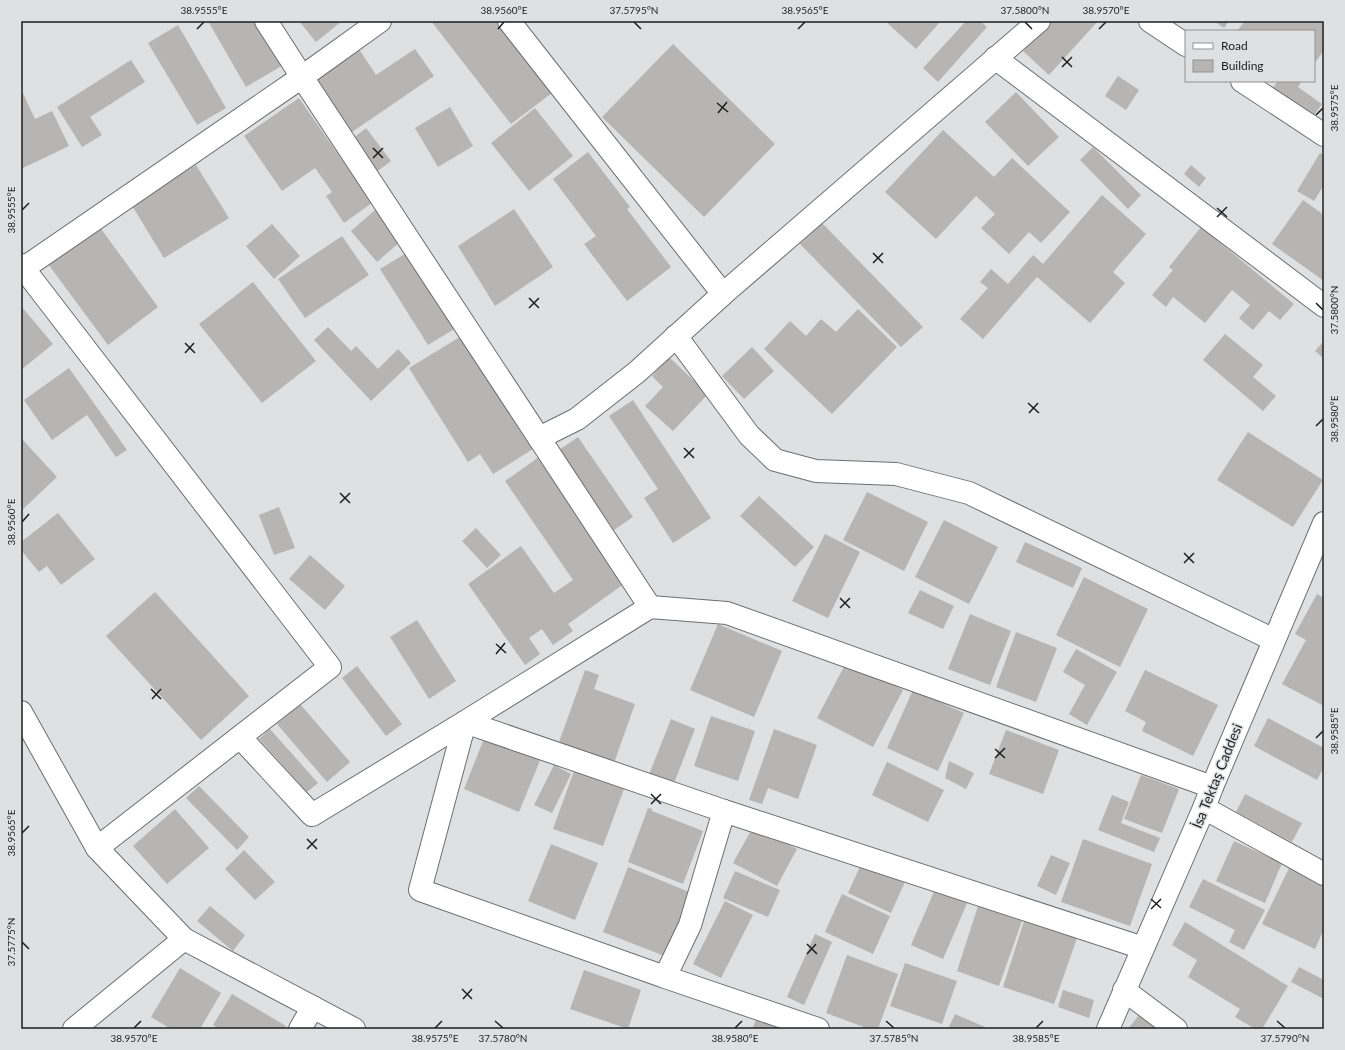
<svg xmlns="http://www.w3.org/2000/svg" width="1345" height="1050" viewBox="0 0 1345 1050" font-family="Lato,sans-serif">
<rect width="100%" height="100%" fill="#dee0e1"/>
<g fill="#b6b5b3">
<polygon points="208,21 261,21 285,64 246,87"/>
<polygon points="299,21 342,21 316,42"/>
<polygon points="431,21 496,21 552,93 511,124"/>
<polygon points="885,21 941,21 916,49"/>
<polygon points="966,21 980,21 987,27 938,82 923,68"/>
<polygon points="1050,21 1098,21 1049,75 1023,51"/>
<polygon points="1214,21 1229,21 1224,28"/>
<polygon points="1245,21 1324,21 1324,50 1314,64 1314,31 1237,31"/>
<polygon points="178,25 226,108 197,125 148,43"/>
<polygon points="673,44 775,144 704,217 602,117"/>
<polygon points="359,49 376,75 415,49 434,76 352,132 316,79"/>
<polygon points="131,60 145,82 90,117 102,135 82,147 57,107"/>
<polygon points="1118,76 1139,90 1126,110 1105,96"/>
<polygon points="1275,81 1302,81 1298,87 1322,104 1310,121 1270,92 1277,82"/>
<polygon points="21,89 35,119 52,111 69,146 21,169"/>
<polygon points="1016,92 1059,137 1028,166 985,122"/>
<polygon points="299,98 372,203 344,223 326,196 332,192 315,168 282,191 244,136"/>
<polygon points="450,107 473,146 438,167 415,128"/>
<polygon points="535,108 573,156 529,191 491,143"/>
<polygon points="366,128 391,161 375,173 351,140"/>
<polygon points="943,130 994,177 1012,158 1070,212 1041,243 1029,232 1009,254 981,228 995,214 976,196 936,239 885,192"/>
<polygon points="1093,147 1141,195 1128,209 1080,160"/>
<polygon points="588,152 630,207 627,209 671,267 627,301 584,244 596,236 553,179"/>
<polygon points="1320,153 1324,155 1324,185 1314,201 1297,191"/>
<polygon points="196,165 229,218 164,258 131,204"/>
<polygon points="1191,165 1206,178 1199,187 1184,174"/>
<polygon points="1102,195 1146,234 1113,272 1125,283 1090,323 1037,277 983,339 960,319 988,288 980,282 991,269 1008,284 1033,255 1043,264"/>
<polygon points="1303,200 1324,215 1324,281 1272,244"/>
<polygon points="514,209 553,267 495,306 458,246"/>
<polygon points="375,210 401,241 377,262 351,231"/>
<polygon points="822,223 923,327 901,347 800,244"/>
<polygon points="272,224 300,256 274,279 246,246"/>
<polygon points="99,226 158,307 108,345 48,264"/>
<polygon points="1201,227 1294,304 1280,320 1269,311 1253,330 1239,318 1250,305 1232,290 1205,323 1173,297 1166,307 1152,295 1173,270 1169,267"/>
<polygon points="342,236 369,275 305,318 278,279"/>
<polygon points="408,252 456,328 428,345 380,269"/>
<polygon points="253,282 316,361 262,403 199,324"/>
<polygon points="21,306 53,344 21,370"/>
<polygon points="858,309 897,347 832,414 764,349 790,321 806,336 821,319 836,332"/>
<polygon points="328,327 351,351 356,346 378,369 398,349 411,363 371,401 314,340"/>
<polygon points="1225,334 1263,365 1253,377 1276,396 1263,411 1203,360"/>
<polygon points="463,335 533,449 493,474 480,454 468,462 409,368"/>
<polygon points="1324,341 1324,359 1315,351"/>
<polygon points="752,347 774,371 744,399 722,376"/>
<polygon points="669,357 708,394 673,431 645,406 663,387 652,376"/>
<polygon points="69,368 127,450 116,457 87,415 52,440 24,400"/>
<polygon points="633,400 711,518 673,543 644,498 658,489 609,416"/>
<polygon points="1248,432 1323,480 1293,527 1217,480"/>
<polygon points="578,437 633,517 614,530 559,450"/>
<polygon points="21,438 57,477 21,511"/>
<polygon points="539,457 628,581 568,624 573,631 553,645 542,629 529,638 540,654 525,665 468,584 521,546 554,593 573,580 505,481"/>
<polygon points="867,492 928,522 904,571 843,540"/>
<polygon points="759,496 814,547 795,567 740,516"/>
<polygon points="279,507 295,548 274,555 259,515"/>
<polygon points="58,513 95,559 61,585 47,566 39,572 21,550 21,542"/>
<polygon points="944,520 998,547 969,604 915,577"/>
<polygon points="476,528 501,555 487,568 462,541"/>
<polygon points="825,534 860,552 828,618 792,601"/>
<polygon points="1025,542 1082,568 1073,588 1016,562"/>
<polygon points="310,555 345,586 325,610 289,579"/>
<polygon points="1084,577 1148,609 1120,667 1056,635"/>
<polygon points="920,590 954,606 943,629 908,613"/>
<polygon points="155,592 249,696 201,740 106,636"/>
<polygon points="1317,594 1324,598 1324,706 1282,684 1306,640 1295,634"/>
<polygon points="970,614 1011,631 990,685 948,669"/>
<polygon points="417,620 456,681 429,699 390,637"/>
<polygon points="718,624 782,651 754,717 690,690"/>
<polygon points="1016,632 1057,648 1036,702 996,687"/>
<polygon points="1076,649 1117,672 1087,725 1069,714 1085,685 1063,672"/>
<polygon points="847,661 903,690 873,747 817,718"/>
<polygon points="357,666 402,724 386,736 342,678"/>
<polygon points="585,670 599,675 594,689 635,704 614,763 559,742"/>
<polygon points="1145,670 1218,705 1193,756 1142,731 1146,722 1125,711"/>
<polygon points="913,690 964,713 938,771 887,748"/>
<polygon points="300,704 350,762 327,782 277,724"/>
<polygon points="711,716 755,731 738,781 694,766"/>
<polygon points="1268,718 1324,748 1324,767 1317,780 1254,746"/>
<polygon points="671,719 695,729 673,786 648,777"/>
<polygon points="270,729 318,783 307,792 259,739"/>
<polygon points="774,729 817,745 798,799 768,788 762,804 749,800"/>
<polygon points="1006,730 1059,750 1043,794 989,774"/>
<polygon points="485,736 541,758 519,812 464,789"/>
<polygon points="949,761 974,773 966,789 945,778"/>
<polygon points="887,762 944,790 928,822 872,795"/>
<polygon points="554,765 571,774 552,813 534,805"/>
<polygon points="574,771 624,789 603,846 553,829"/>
<polygon points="1141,775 1179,789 1162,833 1124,819"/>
<polygon points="199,786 249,837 237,850 186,798"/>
<polygon points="1245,794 1302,823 1292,842 1236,812"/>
<polygon points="1112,795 1129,802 1121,823 1160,838 1154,852 1098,830"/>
<polygon points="648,808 652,809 652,811 703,831 683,884 628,862"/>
<polygon points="175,809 209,848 167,884 133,846"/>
<polygon points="754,825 797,849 777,886 733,863"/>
<polygon points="1083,839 1152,864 1130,926 1061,902"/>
<polygon points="1234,841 1282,863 1265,903 1216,881"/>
<polygon points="551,844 598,863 575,920 528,901"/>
<polygon points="244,850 275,882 255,900 225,869"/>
<polygon points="1051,855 1070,863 1056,895 1037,886"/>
<polygon points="862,862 905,882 891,913 848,893"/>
<polygon points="628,867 692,893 667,957 603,932"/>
<polygon points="1289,868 1324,884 1324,929 1315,949 1262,924"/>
<polygon points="735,871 780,890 768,917 723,898"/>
<polygon points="1203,879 1265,910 1244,950 1229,942 1235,930 1189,907"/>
<polygon points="936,887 968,901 943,959 911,945"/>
<polygon points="842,894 890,916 873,954 825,932"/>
<polygon points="725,901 753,915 721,978 693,964"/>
<polygon points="210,906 245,935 233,951 197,921"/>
<polygon points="978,906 1022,921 999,986 957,971"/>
<polygon points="1025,918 1078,935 1054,1004 1003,987"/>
<polygon points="1185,922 1288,986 1262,1029 1255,1029 1235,1017 1240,1009 1188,977 1197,960 1172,945"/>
<polygon points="815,934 832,942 804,1005 787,997"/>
<polygon points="847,955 898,974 878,1029 869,1029 826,1013"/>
<polygon points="905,963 957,981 942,1024 890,1006"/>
<polygon points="1299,967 1324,980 1324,999 1291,982"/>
<polygon points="180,968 221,993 200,1029 171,1029 151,1017"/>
<polygon points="584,970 641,990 628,1029 570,1009"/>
<polygon points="1063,990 1094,1000 1089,1018 1058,1007"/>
<polygon points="232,994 286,1026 284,1029 219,1029 213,1025"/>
<polygon points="955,1014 985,1027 984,1029 948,1029"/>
<polygon points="1139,1015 1157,1029 1128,1029"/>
<polygon points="756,1020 779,1029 752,1029"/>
</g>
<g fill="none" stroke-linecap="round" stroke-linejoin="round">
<g stroke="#6d6e70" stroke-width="24">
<g id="minor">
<polyline points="266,21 302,77 650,607"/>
<polyline points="509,21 723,294 1039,21"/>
<polyline points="1150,21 1186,45"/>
<polyline points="995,58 1324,306"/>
<polyline points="1242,81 1324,135"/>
<polyline points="21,265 330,667 97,848"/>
<polyline points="21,270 302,77 380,21"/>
<polyline points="676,336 749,435 775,460 816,471 896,474 969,493 1274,640"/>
<polyline points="539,438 577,419 637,372 723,294"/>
<polyline points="21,712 97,848 184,939 74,1029"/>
<polyline points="240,737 312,815 465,722 650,607 727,613 1212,787"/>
<polyline points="1204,808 1324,874"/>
<polyline points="724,811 1143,948"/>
<polyline points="184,939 354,1029"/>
<polyline points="665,977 420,890 465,722 724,811 690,925 665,977 818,1029"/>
<polyline points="1124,990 1176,1029"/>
<polyline points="300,1029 313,1007"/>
</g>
</g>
<g stroke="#6d6e70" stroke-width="24">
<polyline id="tertiary" points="1108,1029 1204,808 1212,787 1324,523"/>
</g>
<use href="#minor" stroke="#fff" stroke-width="22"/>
<use href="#tertiary" stroke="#fff" stroke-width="22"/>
</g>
<path fill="none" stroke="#1d1e1e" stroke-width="1.5" d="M 634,22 L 641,29M 1025,22 L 1032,29M 197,29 L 204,22M 498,29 L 504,22M 798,29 L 805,22M 1099,29 L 1106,22M 1062,57 L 1072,67M 1062,67 L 1072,57M 717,103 L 728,112M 718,113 L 727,102M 1316,115 L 1323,108M 373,148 L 383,158M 373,158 L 383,148M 1217,208 L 1227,217M 22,210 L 29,203M 1217,217 L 1227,207M 873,253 L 883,263M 873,263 L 883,253M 529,298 L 539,308M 1316,303 L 1323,310M 529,308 L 539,298M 185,343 L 195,353M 185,353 L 194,343M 1028,403 L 1039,413M 1029,413 L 1038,403M 1316,426 L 1323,419M 684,448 L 694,458M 684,458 L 694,448M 340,493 L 350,503M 340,503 L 350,493M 22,522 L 29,514M 1184,553 L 1194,563M 1184,563 L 1194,553M 840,598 L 850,608M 840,608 L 850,598M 496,644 L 506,653M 496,654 L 505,643M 151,689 L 161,699M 152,699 L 161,689M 1316,738 L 1323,731M 995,749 L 1005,758M 995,758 L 1005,748M 651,794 L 661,804M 651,804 L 661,794M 22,833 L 29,826M 307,839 L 317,849M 307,849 L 317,839M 1151,899 L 1161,908M 1151,909 L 1161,899M 22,942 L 29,949M 807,944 L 817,954M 807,954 L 816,944M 462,989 L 472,999M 463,999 L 472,989M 495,1021 L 503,1028M 886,1021 L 894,1028M 1277,1021 L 1285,1028M 134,1028 L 141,1021M 435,1028 L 442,1021M 735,1028 L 742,1021M 1036,1028 L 1043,1021"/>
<g text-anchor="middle" stroke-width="3" stroke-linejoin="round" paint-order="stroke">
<g font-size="14" fill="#1d1e1e" stroke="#dee0e1">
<text transform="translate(1217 776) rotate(-68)" y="5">İsa Tektaş Caddesi</text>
</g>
</g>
<rect width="1345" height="1050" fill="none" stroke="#dee0e1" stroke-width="44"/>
<rect x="1185" y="30" width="130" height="52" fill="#dee0e1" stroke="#919293"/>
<rect x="1193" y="43" width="20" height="6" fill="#ffffff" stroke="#919293"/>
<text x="1221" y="50" font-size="12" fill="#1d1e1e">Road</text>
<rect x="1193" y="60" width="20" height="12" fill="#b6b5b3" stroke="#919293"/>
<text x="1221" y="70" font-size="12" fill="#1d1e1e">Building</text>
<rect x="22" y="22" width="1301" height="1006" fill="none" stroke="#1d1e1e" stroke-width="1.5"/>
<g font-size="10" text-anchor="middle" fill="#1d1e1e">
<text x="204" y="14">38.9555°E</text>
<text x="504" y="14">38.9560°E</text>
<text x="634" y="14">37.5795°N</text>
<text x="805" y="14">38.9565°E</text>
<text x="1025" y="14">37.5800°N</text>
<text x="1106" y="14">38.9570°E</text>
<text transform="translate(1334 108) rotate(-90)" y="4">38.9575°E</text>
<text transform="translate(11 210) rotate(-90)" y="4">38.9555°E</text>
<text transform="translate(1334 310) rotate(-90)" y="4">37.5800°N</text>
<text transform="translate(1334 419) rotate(-90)" y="4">38.9580°E</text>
<text transform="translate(11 522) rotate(-90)" y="4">38.9560°E</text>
<text transform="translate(1334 731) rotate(-90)" y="4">38.9585°E</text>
<text transform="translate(11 833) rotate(-90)" y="4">38.9565°E</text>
<text transform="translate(11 942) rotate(-90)" y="4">37.5775°N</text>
<text x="134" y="1042">38.9570°E</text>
<text x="435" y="1042">38.9575°E</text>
<text x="503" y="1042">37.5780°N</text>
<text x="735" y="1042">38.9580°E</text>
<text x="894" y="1042">37.5785°N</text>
<text x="1036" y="1042">38.9585°E</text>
<text x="1285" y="1042">37.5790°N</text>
</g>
</svg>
